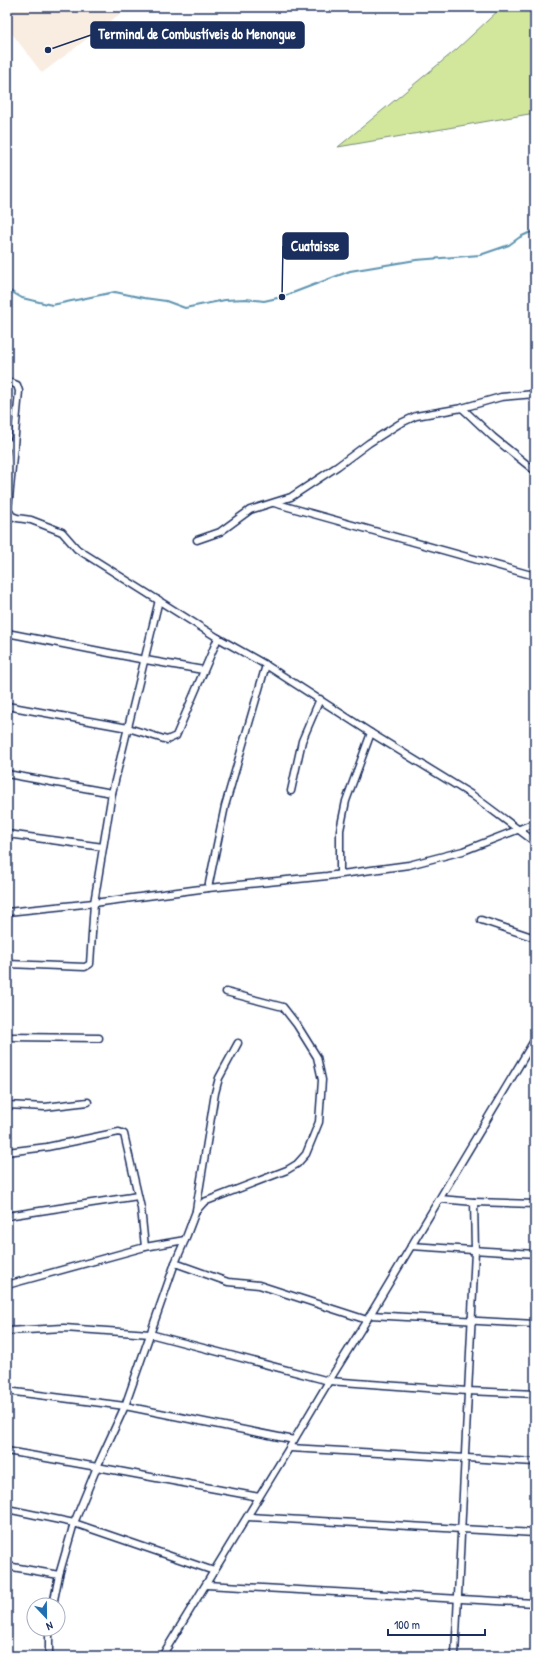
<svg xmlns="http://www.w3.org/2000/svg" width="542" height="1663" viewBox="0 0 542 1663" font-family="'Patrick Hand',sans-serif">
<rect width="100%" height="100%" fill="#fff"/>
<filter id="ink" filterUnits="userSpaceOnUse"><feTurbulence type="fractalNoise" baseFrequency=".025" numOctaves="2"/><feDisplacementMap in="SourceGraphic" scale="8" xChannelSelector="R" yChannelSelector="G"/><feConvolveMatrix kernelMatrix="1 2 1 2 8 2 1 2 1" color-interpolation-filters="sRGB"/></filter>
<g filter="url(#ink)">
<polygon fill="#f9ede1" points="7,7 129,7 42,73 7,27"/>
<polygon fill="#d2e79c" stroke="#768b7d" points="502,7 535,7 535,113 338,147 457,49"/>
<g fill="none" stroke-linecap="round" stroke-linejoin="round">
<polyline stroke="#5e95b1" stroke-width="2" points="7,287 10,291 22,298 52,305 115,292 144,298 166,301 185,308 225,300 246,299 264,301 282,297 350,271 416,260 480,255 509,245 520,237 535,230"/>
<g stroke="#1b2f5e" stroke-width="9">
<g id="minor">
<polyline points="7,381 17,385 19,391 8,510 12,516 17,518 31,520 62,532 77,549 218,638 266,665 371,733 472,795 535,842"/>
<polyline points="462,408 493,437 535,471"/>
<polyline points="7,441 14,448"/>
<polyline points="274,503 535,576"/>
<polyline points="197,540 220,532 250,510 291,497 338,466 369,443 399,424 416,416 462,408 501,397 535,394"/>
<polyline points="7,633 140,659 203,670"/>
<polyline points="7,706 128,728 167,740 176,736 218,638"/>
<polyline points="7,774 112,793"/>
<polyline points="291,791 302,741 320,699"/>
<polyline points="7,834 103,847"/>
<polyline points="340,874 340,830 346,801 371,733"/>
<polyline points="208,888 327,876 409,865 463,851 535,823"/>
<polyline points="7,912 94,903 208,888 225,806 266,665"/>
<polyline points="481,920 535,938"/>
<polyline points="7,964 85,967 90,964 94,903 112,793 159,600"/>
<polyline points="7,1037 99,1038"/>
<polyline points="7,1105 45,1107 88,1102"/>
<polyline points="7,1152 47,1147 119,1132 124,1134 141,1208 145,1247"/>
<polyline points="440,1199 474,1202 475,1251 455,1656"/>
<polyline points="474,1202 535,1204"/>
<polyline points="196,1210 215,1093 219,1078 238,1043"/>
<polyline points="7,1216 138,1196"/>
<polyline points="185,1240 196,1211 204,1202 287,1170 297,1164 306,1154 319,1122 322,1080 317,1057 297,1025 283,1007 226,992"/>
<polyline points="411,1246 535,1254"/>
<polyline points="175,1263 228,1282 259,1285 367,1320"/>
<polyline points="7,1285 145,1247 185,1240 175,1263 125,1406 97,1467 259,1497"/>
<polyline points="370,1315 535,1324"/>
<polyline points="7,1331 64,1328 150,1334 329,1381 467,1391 535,1394"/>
<polyline points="7,1391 125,1406 294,1440"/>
<polyline points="290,1448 535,1462"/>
<polyline points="7,1451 97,1467 74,1523 59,1575 53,1605"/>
<polyline points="7,1509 74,1523 214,1571"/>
<polyline points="248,1517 535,1533"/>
<polyline points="7,1566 59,1575"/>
<polyline points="206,1585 535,1603"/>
<polyline points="49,1656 49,1629"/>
<polyline points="162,1656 294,1440 329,1381 370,1315 535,1039"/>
</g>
</g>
<use href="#minor" stroke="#fff" stroke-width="6"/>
</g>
</g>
<path fill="none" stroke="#1b2f5e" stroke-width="1.5" d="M48 50L91 35M282 297L283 246"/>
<g fill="#1b2f5e" stroke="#fff" stroke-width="1.5">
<circle cx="48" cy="50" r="4"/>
<circle cx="282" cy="297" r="4"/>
</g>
<g fill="#1b2f5e" stroke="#1b2f5e" stroke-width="1.5">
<rect x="91" y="22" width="213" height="26" rx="4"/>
<rect x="283" y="233" width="65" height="26" rx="4"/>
</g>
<g font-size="14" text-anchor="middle" font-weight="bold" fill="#fff">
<text x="197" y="39">Terminal de Combustíveis do Menongue</text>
<text x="315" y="251">Cuataisse</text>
</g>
<rect width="542" height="1663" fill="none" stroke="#fff" stroke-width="24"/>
<rect x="12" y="12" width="518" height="1639" fill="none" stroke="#1b2f5e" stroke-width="1.5" filter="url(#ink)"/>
<g transform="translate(46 1617) rotate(158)"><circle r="19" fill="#ffffff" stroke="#a4acbf"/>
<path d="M0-3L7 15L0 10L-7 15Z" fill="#1f6fb2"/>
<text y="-6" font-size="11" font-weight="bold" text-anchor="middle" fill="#1b2f5e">N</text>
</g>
<path d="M388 1629v6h97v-6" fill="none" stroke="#1b2f5e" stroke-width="2"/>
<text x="394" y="1629" font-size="12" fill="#1b2f5e" stroke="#ffffff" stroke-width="3" paint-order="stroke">100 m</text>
</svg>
